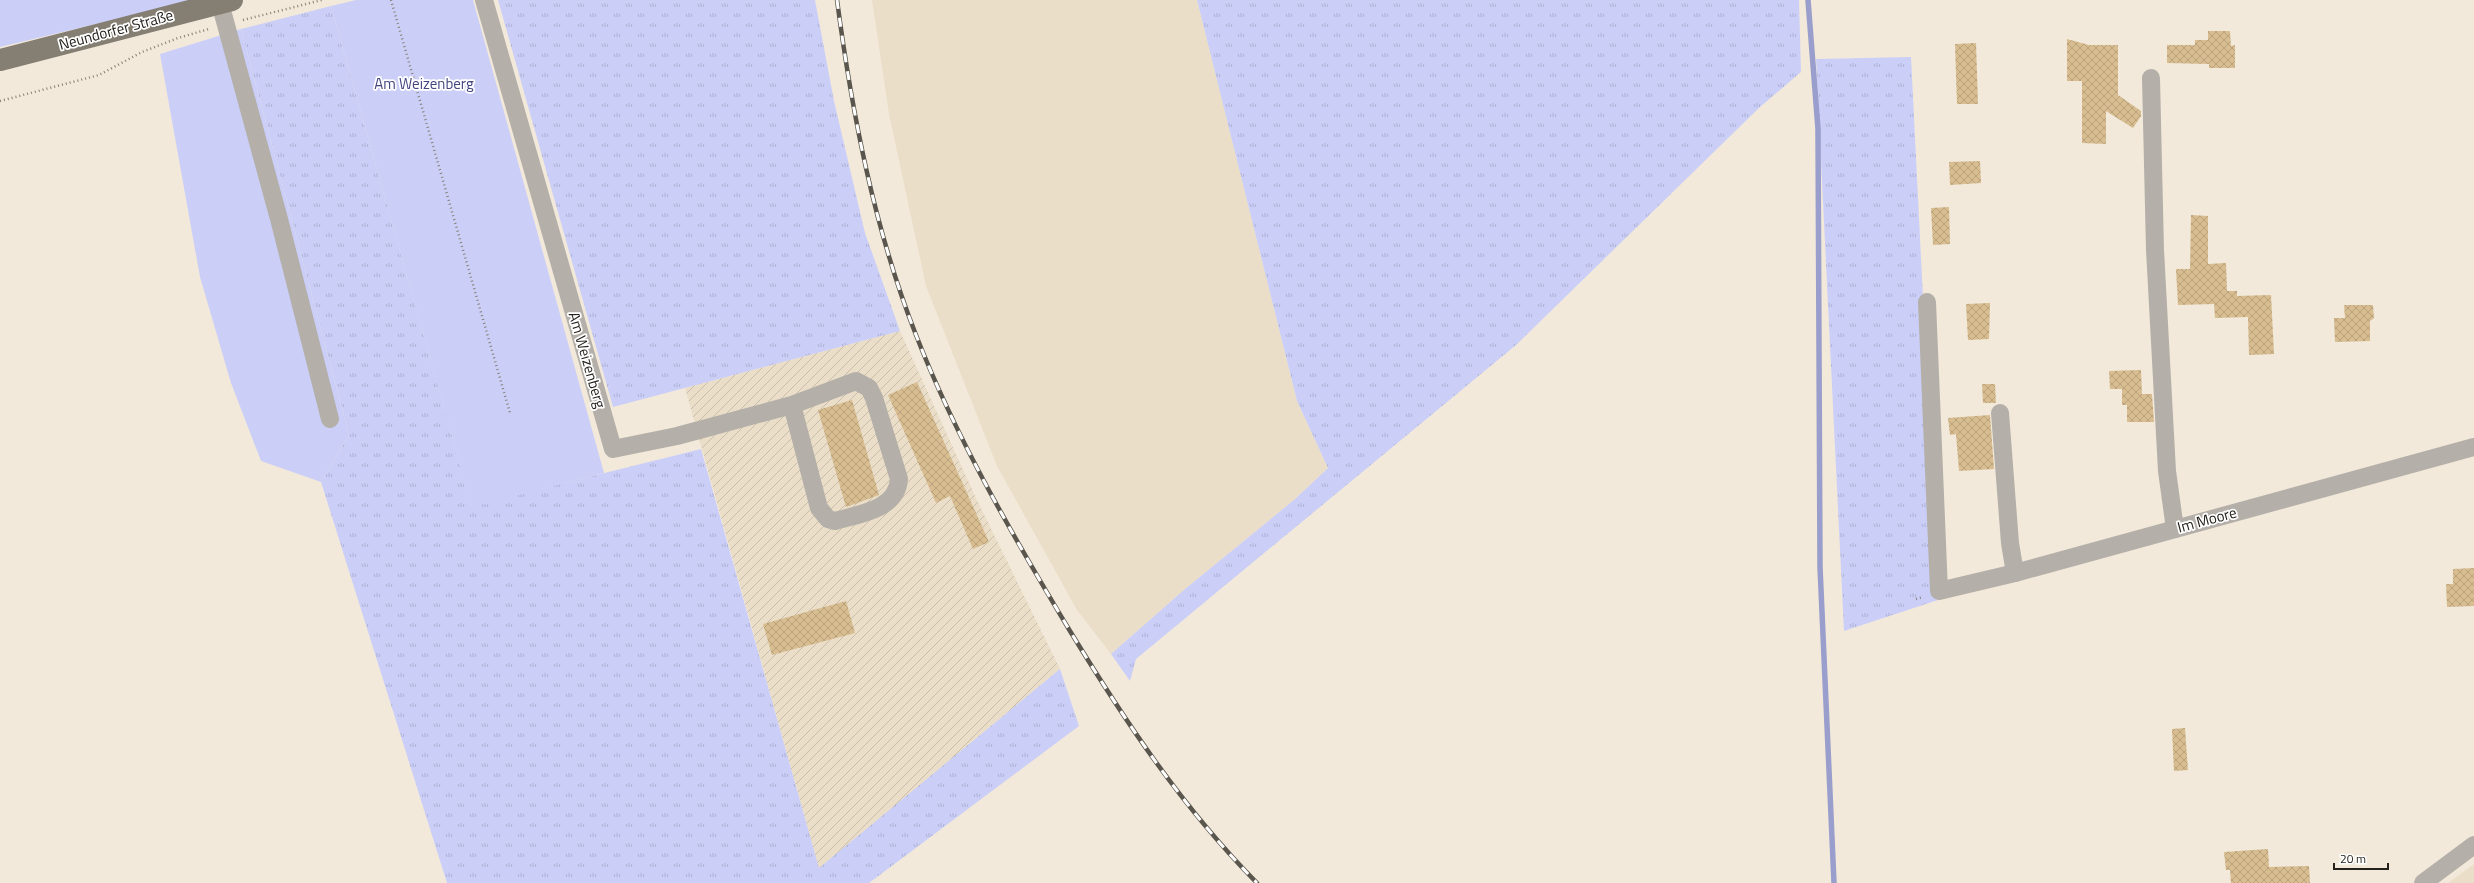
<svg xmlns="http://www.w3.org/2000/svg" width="2474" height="883" viewBox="0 0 2474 883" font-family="'Titillium Web',sans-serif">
<defs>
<pattern id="industrial-furrows" width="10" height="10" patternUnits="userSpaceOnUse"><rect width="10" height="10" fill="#ebdec8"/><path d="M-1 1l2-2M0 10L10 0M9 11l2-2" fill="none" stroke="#c9beab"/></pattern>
<pattern id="grass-tufts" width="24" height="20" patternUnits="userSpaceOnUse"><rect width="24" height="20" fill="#cbcff8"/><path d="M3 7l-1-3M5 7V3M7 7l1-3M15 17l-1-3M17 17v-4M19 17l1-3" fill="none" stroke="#aeb1d4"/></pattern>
<pattern id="building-cross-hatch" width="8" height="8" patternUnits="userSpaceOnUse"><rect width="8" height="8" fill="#d8bd90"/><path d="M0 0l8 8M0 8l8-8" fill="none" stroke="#b9a27c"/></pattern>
</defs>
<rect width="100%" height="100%" fill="#f2e9da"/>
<g fill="#ebdec8">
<polygon points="872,0 1197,0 1297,401 1328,468 1294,500 1185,589 1111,654 1077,610 997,466 926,286 889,114"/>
<polygon points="2474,864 2474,883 2448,883"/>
</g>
<polygon fill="url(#industrial-furrows)" points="900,331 975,496 1060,669 819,869 685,388"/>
<g fill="url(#grass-tufts)">
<polygon points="498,0 815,0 834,101 865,233 900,331 613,407"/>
<polygon points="1197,0 1799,0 1801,72 1760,107 1516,345 1136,659 1130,681 1111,654 1185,589 1294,500 1328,468 1297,401"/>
<polygon points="331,6 472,506 701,449 819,868 1060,669 1079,726 869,883 447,883 321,482 349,435 241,29"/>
<polygon points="1911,57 1938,600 1844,631 1816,59"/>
</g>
<g fill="#cbcff8">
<polygon points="0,0 196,0 0,47"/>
<polygon points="356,0 473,0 604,473 472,507 331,6"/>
<polygon points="241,29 349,435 321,482 261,461 231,383 200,277 160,54"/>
</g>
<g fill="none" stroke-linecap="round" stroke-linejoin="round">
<polyline stroke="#999ecc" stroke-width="5.5" points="1808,0 1818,129 1820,567 1834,883"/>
</g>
<g fill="url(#building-cross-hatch)">
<polygon points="2208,31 2230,31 2231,46 2235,45 2235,68 2209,68 2209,64 2167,63 2167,45 2195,45 2195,40 2208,40"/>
<polygon points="2067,39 2089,45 2118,45 2118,95 2141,111 2141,116 2133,128 2106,111 2106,144 2082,143 2082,81 2067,81"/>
<polygon points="1976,43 1978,104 1957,104 1955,44"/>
<polygon points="1980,161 1981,183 1950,185 1949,162"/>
<polygon points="1949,207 1950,244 1933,245 1931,208"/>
<polygon points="2191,215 2208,216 2208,264 2226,263 2227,291 2237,291 2237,296 2271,295 2274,354 2249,355 2248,317 2215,318 2214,304 2178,305 2176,269 2190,269"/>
<polygon points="1990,303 1989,339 1968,340 1966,304"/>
<polygon points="2344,305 2373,305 2374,318 2370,321 2370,341 2335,342 2334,318 2345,318"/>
<polygon points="2141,370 2142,394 2152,394 2154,422 2127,422 2127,405 2122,405 2122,389 2110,389 2109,371"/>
<polygon points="917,382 989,542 973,549 950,496 936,503 888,395"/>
<polygon points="1982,384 1995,384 1996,403 1983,403"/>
<polygon points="852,400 879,495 846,507 818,410"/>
<polygon points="1990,415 1994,469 1959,471 1956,434 1950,435 1948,418"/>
<polygon points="2474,568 2474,606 2447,607 2446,584 2453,584 2453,569"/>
<polygon points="846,601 855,633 772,655 763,624"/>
<polygon points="2185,728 2188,770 2174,771 2172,729"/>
<polygon points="2268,849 2269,867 2309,866 2310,883 2231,883 2230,870 2226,870 2224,852"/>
</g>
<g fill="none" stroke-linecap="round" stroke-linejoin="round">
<g stroke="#878177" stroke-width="2.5" stroke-dasharray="1 3" stroke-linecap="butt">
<polyline points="391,0 510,413"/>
<polyline points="243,20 322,0"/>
<polyline points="0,101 99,75 142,52 178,38 209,29"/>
<polyline points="1916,599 1923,597"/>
</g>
<g stroke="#b4b0a9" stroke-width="18">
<path d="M 484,0 L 613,449 L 677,436 L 792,405 L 856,381 L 869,388 L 874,398 L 899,479 C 897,510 859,514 835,521 L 828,519 L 819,508 L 792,405"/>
<polyline points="220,3 279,219 330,419"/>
<polyline points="2151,78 2155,250 2167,471 2175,529"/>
<polyline points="1927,302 1939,591 2015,573 2474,447"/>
<polyline points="2000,413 2010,543 2015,573"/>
<polyline points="2423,883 2474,845"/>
</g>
<polyline stroke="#857e73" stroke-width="22" points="0,60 232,0"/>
<g stroke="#5a564d" stroke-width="4.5">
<path id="rail" d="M 837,0 C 852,113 874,228 916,335 C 956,438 1013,536 1070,631 C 1125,721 1182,807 1257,883"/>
</g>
<use href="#rail" stroke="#fff" stroke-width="3" stroke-dasharray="9" stroke-linecap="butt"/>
</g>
<g text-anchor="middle" stroke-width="3.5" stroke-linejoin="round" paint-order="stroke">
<g font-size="15" fill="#25221c" stroke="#fff">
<text transform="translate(116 30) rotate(-15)" y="5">Neundorfer Straße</text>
<text transform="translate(587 360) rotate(74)" y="5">Am Weizenberg</text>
<text transform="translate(2207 520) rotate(-15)" y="5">Im Moore</text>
</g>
<g font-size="15" fill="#434580" stroke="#fff">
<text x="424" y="89">Am Weizenberg</text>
</g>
</g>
<path d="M2334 863v6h54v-6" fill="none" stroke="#25221c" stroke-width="2"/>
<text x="2340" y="863" font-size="12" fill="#25221c" stroke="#ffffff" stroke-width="3" paint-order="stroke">20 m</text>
</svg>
